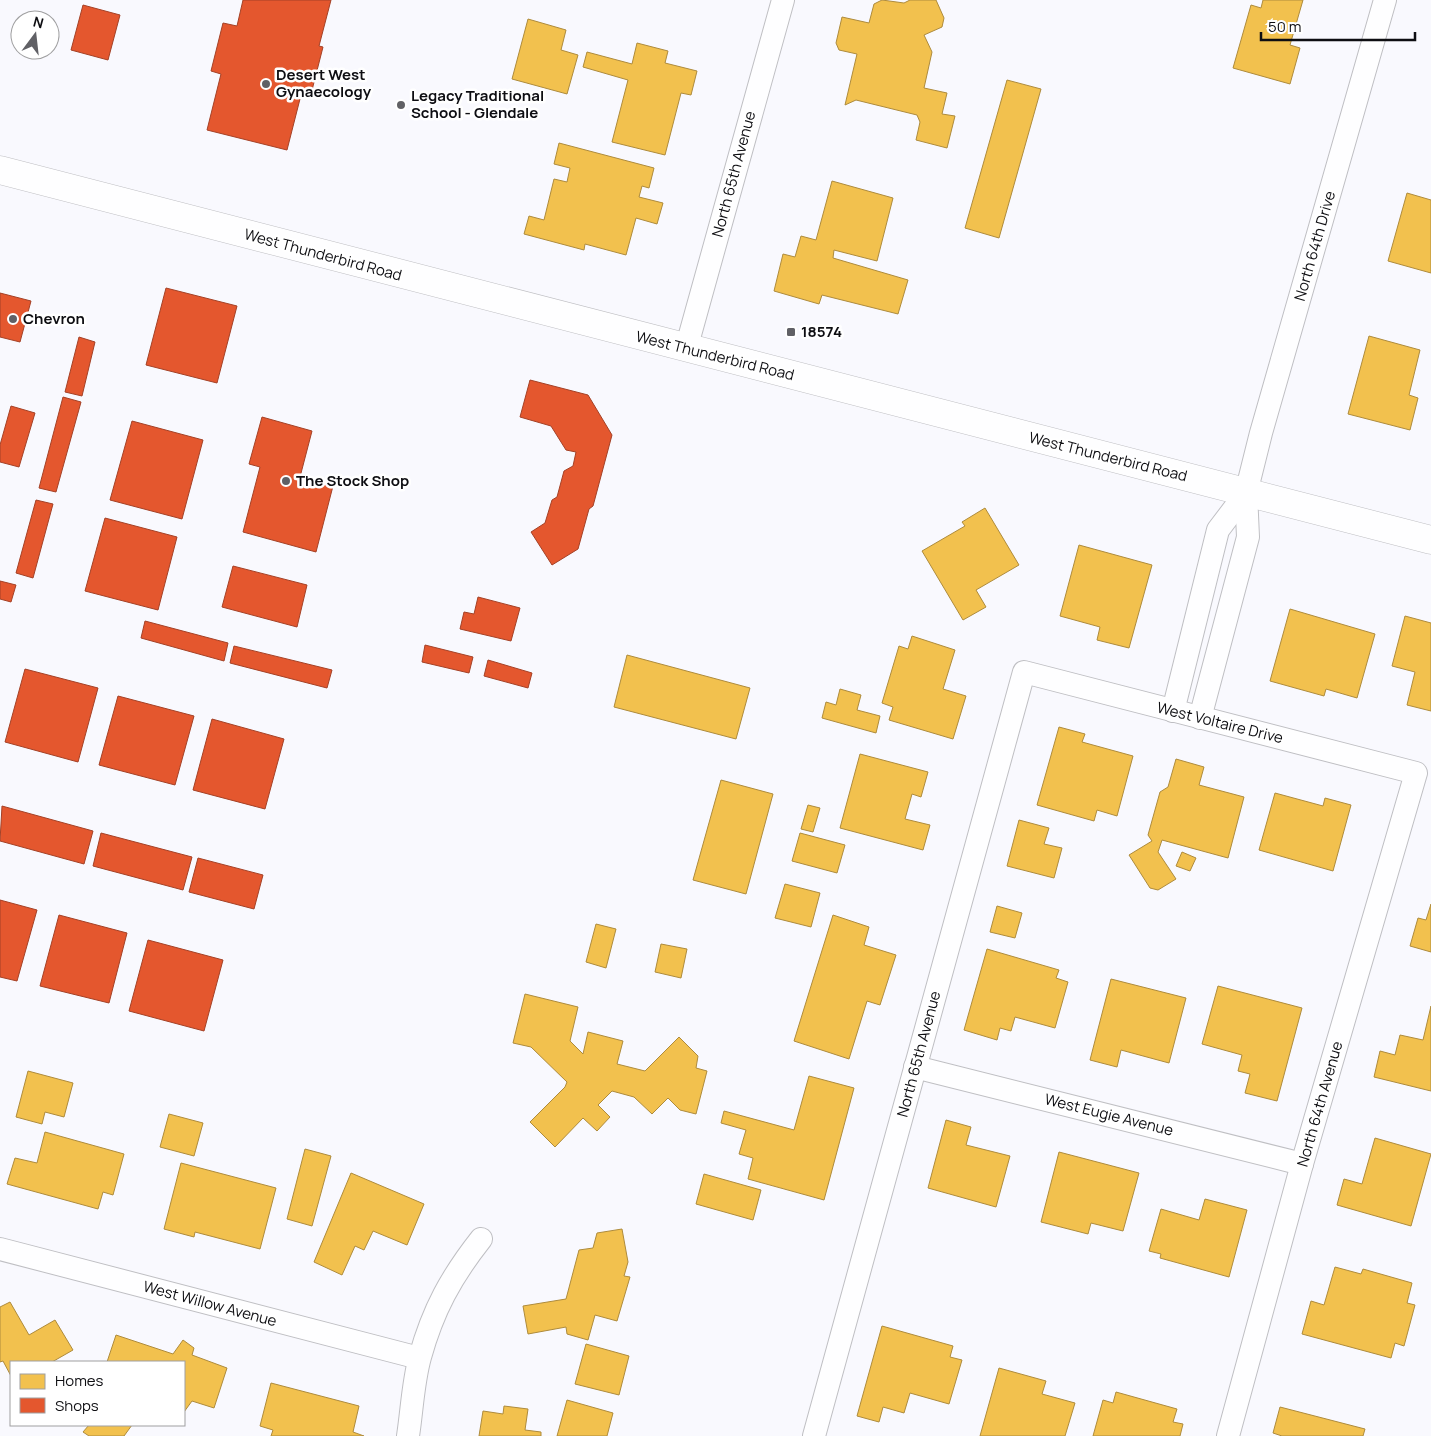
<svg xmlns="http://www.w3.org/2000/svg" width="1431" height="1436" viewBox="0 0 1431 1436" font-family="Manrope,sans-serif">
<rect width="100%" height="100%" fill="#f9f9fe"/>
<g fill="#f2c14e" stroke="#ae8b3c">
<polygon points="882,0 904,3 910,0 936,0 944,18 942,27 924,35 932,52 924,88 947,93 942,114 955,116 947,148 916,140 920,122 917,115 856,100 845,105 857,54 839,50 836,43 842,17 869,23 874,4"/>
<polygon points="1263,0 1303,0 1290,45 1300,48 1290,84 1233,68 1251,5 1261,8"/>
<polygon points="528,19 566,30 561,50 578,55 567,94 512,79"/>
<polygon points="637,43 668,51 665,63 697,71 691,95 681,93 665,155 612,142 628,80 583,67 587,52 632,64"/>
<polygon points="1007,80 1041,89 999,238 965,228"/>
<polygon points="559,143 654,168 649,188 642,186 639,197 663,203 657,224 636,218 626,255 585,244 584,250 524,234 529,216 544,220 554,179 567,182 570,168 554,164"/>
<polygon points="832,181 893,198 877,261 834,250 833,258 908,280 898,314 822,295 819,304 774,291 783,254 795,257 801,236 816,240"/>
<polygon points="1407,193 1431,200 1431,273 1388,261"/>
<polygon points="1369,336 1420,350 1409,395 1418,398 1410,430 1348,414"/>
<polygon points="985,508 1019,565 976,590 986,607 963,620 922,551 965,526 962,522"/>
<polygon points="1079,545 1152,565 1129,648 1097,640 1100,627 1060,616"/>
<polygon points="1290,609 1375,634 1357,698 1326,689 1324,696 1270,681"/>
<polygon points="1405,616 1431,623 1431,711 1407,705 1415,672 1392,666"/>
<polygon points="912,636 955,650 943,689 966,696 953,739 889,720 893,707 882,703 899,646 908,649"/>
<polygon points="627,655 750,688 736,739 614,707"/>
<polygon points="840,689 861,695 857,710 880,716 876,733 822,718 826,702 836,705"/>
<polygon points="1059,727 1085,734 1082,742 1133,756 1117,816 1097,810 1094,821 1037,805"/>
<polygon points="860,754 928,772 921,797 912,794 905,819 930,825 923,850 840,828"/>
<polygon points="1176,759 1204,767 1199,785 1244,797 1228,858 1162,840 1158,852 1176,879 1158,890 1150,888 1129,855 1152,841 1148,835 1160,792 1168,787"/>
<polygon points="721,780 773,794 746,894 693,880"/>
<polygon points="1275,793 1323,806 1325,798 1351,805 1333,871 1259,850"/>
<polygon points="808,805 820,808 813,832 801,829"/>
<polygon points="1019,820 1049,828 1044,844 1062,848 1054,878 1007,866"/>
<polygon points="800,833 845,845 837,873 792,861"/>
<polygon points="1182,852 1196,858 1190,871 1176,866"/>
<polygon points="785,884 820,893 811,927 775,918"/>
<polygon points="1431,904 1431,952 1410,946 1418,918 1426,920"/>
<polygon points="997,906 1022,913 1015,938 990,932"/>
<polygon points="833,915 869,927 864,945 896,955 880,1005 867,1001 849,1059 794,1041"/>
<polygon points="596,924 616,929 606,968 586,962"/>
<polygon points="661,944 687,949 681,978 655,972"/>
<polygon points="987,949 1059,970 1056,978 1068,982 1055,1028 1015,1017 1011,1031 1000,1028 997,1040 964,1030"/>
<polygon points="1111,979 1186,998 1169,1063 1121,1050 1117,1067 1090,1060"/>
<polygon points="1218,986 1302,1008 1277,1101 1245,1093 1250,1074 1238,1071 1242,1055 1202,1044"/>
<polygon points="525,994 578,1007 570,1041 583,1054 588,1032 623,1041 617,1064 645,1071 679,1037 698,1056 696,1068 707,1071 696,1114 680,1110 668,1098 652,1114 634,1097 612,1091 598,1105 610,1117 597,1131 583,1118 555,1147 530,1122 565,1087 567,1082 531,1047 513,1043"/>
<polygon points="1431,1006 1431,1091 1374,1077 1380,1051 1395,1055 1400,1035 1423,1040"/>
<polygon points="28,1071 73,1083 64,1117 45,1112 42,1124 16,1117"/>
<polygon points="809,1076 854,1088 824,1200 748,1179 753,1158 739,1154 746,1130 721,1123 724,1111 794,1130"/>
<polygon points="169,1114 203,1123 194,1156 160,1147"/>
<polygon points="946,1120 971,1127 966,1145 1010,1156 996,1207 928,1188"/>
<polygon points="45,1132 124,1154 113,1195 103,1192 98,1209 7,1184 15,1158 37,1163"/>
<polygon points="1375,1138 1431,1154 1411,1226 1337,1205 1344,1179 1362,1184"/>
<polygon points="305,1149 331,1156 312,1226 287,1219"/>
<polygon points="1059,1152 1139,1173 1123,1231 1091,1223 1088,1234 1041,1222"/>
<polygon points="181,1163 276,1188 260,1249 195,1232 194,1237 164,1229"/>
<polygon points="351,1173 424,1204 407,1245 373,1231 364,1250 355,1246 342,1275 314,1262"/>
<polygon points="704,1174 761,1190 753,1220 696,1204"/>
<polygon points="1205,1199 1247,1210 1229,1277 1160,1258 1161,1254 1149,1251 1161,1209 1199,1220"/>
<polygon points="622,1229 628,1262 624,1276 630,1277 617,1321 595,1315 588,1340 567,1334 566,1327 528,1334 523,1306 566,1299 579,1250 593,1248 597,1233"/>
<polygon points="1335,1267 1361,1274 1363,1269 1412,1283 1407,1303 1415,1305 1404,1346 1395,1343 1391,1358 1302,1334 1311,1301 1324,1305"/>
<polygon points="10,1302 29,1335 55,1320 73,1350 52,1362 11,1362 11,1376 3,1361 0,1362 0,1307"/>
<polygon points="882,1326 953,1346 950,1357 962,1360 949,1404 910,1393 904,1413 883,1407 879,1422 857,1416"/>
<polygon points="116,1335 173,1354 183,1340 194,1348 192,1355 227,1368 214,1408 192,1401 184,1412 184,1362 107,1362"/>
<polygon points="586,1344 629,1356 619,1395 575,1384"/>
<polygon points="999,1368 1046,1381 1042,1394 1075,1403 1065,1436 980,1436"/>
<polygon points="271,1383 359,1406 353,1432 364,1436 271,1436 273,1430 260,1426"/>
<polygon points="1116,1392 1177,1409 1173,1422 1183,1424 1180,1436 1093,1436 1103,1400 1113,1403"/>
<polygon points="567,1400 613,1413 607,1436 557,1436"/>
<polygon points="504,1406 528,1409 525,1430 541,1432 541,1436 479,1436 483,1411 503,1414"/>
<polygon points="1280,1407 1365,1429 1363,1436 1282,1436 1273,1433"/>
<polygon points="89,1425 132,1425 124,1436 89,1436 83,1432"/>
</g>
<g fill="#e4572e" stroke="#a44126">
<polygon points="243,0 331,0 319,46 323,47 310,98 301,95 287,150 207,130 221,74 211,71 223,23 237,26"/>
<polygon points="83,5 120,15 108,60 71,50"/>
<polygon points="166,288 237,306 217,383 146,365"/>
<polygon points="0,293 31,301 20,342 0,337"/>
<polygon points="79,337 95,342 82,396 65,392"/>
<polygon points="530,380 588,395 612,435 593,506 589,509 578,549 552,565 531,532 545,523 552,500 557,497 564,471 573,466 576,452 566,450 551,426 520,417"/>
<polygon points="63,397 81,402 56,492 39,488"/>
<polygon points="11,406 35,413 19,467 0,462 0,445"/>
<polygon points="262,417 312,431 300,477 333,486 316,552 243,532 260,467 249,464"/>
<polygon points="132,421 203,440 182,519 110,500"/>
<polygon points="36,500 53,504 33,578 16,573"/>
<polygon points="105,518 177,537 158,610 85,591"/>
<polygon points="233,566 307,585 297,627 222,607"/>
<polygon points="0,581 16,585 11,602 0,599"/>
<polygon points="478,597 520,608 511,641 460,629 464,612 474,614"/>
<polygon points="145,621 228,643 224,661 141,638"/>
<polygon points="425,645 473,657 469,673 422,662"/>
<polygon points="234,646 332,670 327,688 230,663"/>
<polygon points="488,660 532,673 528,688 484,676"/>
<polygon points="25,669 98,688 78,762 5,742"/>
<polygon points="118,696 194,716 175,785 99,765"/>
<polygon points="212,719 284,739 265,809 193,790"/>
<polygon points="2,806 93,831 84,864 0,841"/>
<polygon points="101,833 192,857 183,890 93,866"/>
<polygon points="198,858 263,875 254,909 189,892"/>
<polygon points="0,900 37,910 17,981 0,977"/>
<polygon points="59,915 127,933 109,1003 40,986"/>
<polygon points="148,940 223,960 204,1031 129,1011"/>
</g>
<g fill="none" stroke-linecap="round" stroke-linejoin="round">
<g stroke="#bfbfc3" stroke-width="24">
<g id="minor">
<polyline points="686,349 783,0"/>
<polyline points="1173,711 1218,530 1246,493"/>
<polyline points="1200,718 1248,537 1246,493 1261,433 1385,0"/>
<polyline points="915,1067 1302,1164"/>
<polyline points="0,1249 419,1358"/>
<path d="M 408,1436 C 412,1410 413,1382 420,1357 C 433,1310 451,1277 481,1239"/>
<polyline points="814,1436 1024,672 1416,773 1302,1164 1228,1436"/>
</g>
</g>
<g stroke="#bfbfc3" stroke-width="29">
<polyline id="secondary" points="0,170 1431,540"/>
</g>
<use href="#minor" stroke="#fefeff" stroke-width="22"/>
<use href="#secondary" stroke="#fefeff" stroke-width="28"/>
</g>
<g fill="#606065" stroke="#fff" stroke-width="2">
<circle cx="266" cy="84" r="5"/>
<circle cx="401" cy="105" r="5"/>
<circle cx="13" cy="319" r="5"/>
<rect x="786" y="327" width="10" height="10" rx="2.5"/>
<circle cx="286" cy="481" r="5"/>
</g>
<g text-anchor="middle" stroke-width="5" stroke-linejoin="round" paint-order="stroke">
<g font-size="15" font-weight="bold" fill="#0e0e12" stroke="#fff" text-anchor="start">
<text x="276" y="80">Desert West<tspan x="276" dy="17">Gynaecology</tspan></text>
<text x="411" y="101">Legacy Traditional<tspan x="411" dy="17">School - Glendale</tspan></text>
<text x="23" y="324">Chevron</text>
<text x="801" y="337">18574</text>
<text x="296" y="486">The Stock Shop</text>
</g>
<g font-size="15" fill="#0e0e12" stroke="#fff">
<text transform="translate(734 174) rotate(-75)" y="5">North 65th Avenue</text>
<text transform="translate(1315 246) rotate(-74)" y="5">North 64th Drive</text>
<text transform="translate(323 255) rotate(15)" y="5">West Thunderbird Road</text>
<text transform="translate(715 356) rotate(14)" y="5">West Thunderbird Road</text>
<text transform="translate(1108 457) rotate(14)" y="5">West Thunderbird Road</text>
<text transform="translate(1220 723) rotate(14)" y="5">West Voltaire Drive</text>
<text transform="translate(919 1054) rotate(-75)" y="5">North 65th Avenue</text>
<text transform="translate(1320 1104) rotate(-74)" y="5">North 64th Avenue</text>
<text transform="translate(1109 1115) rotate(14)" y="5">West Eugie Avenue</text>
<text transform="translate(210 1304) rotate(15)" y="5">West Willow Avenue</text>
</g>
</g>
<rect x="10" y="1361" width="175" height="65" fill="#ffffff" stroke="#9f9fa0"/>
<rect x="20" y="1374" width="25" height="15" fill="#f2c14e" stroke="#9f9fa0"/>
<text x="55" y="1386" font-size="15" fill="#0e0e12">Homes</text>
<rect x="20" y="1398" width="25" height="15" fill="#e4572e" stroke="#9f9fa0"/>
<text x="55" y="1411" font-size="15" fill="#0e0e12">Shops</text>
<g transform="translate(35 35) rotate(15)"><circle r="24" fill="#ffffff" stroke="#9f9fa0"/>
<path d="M0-4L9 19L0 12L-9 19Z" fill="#606065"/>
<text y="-8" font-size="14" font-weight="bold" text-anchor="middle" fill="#0e0e12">N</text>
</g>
<path d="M1261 32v8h154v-8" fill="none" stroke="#0e0e12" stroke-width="2.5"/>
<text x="1268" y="32" font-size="15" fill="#0e0e12" stroke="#ffffff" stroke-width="4" paint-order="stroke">50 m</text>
</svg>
